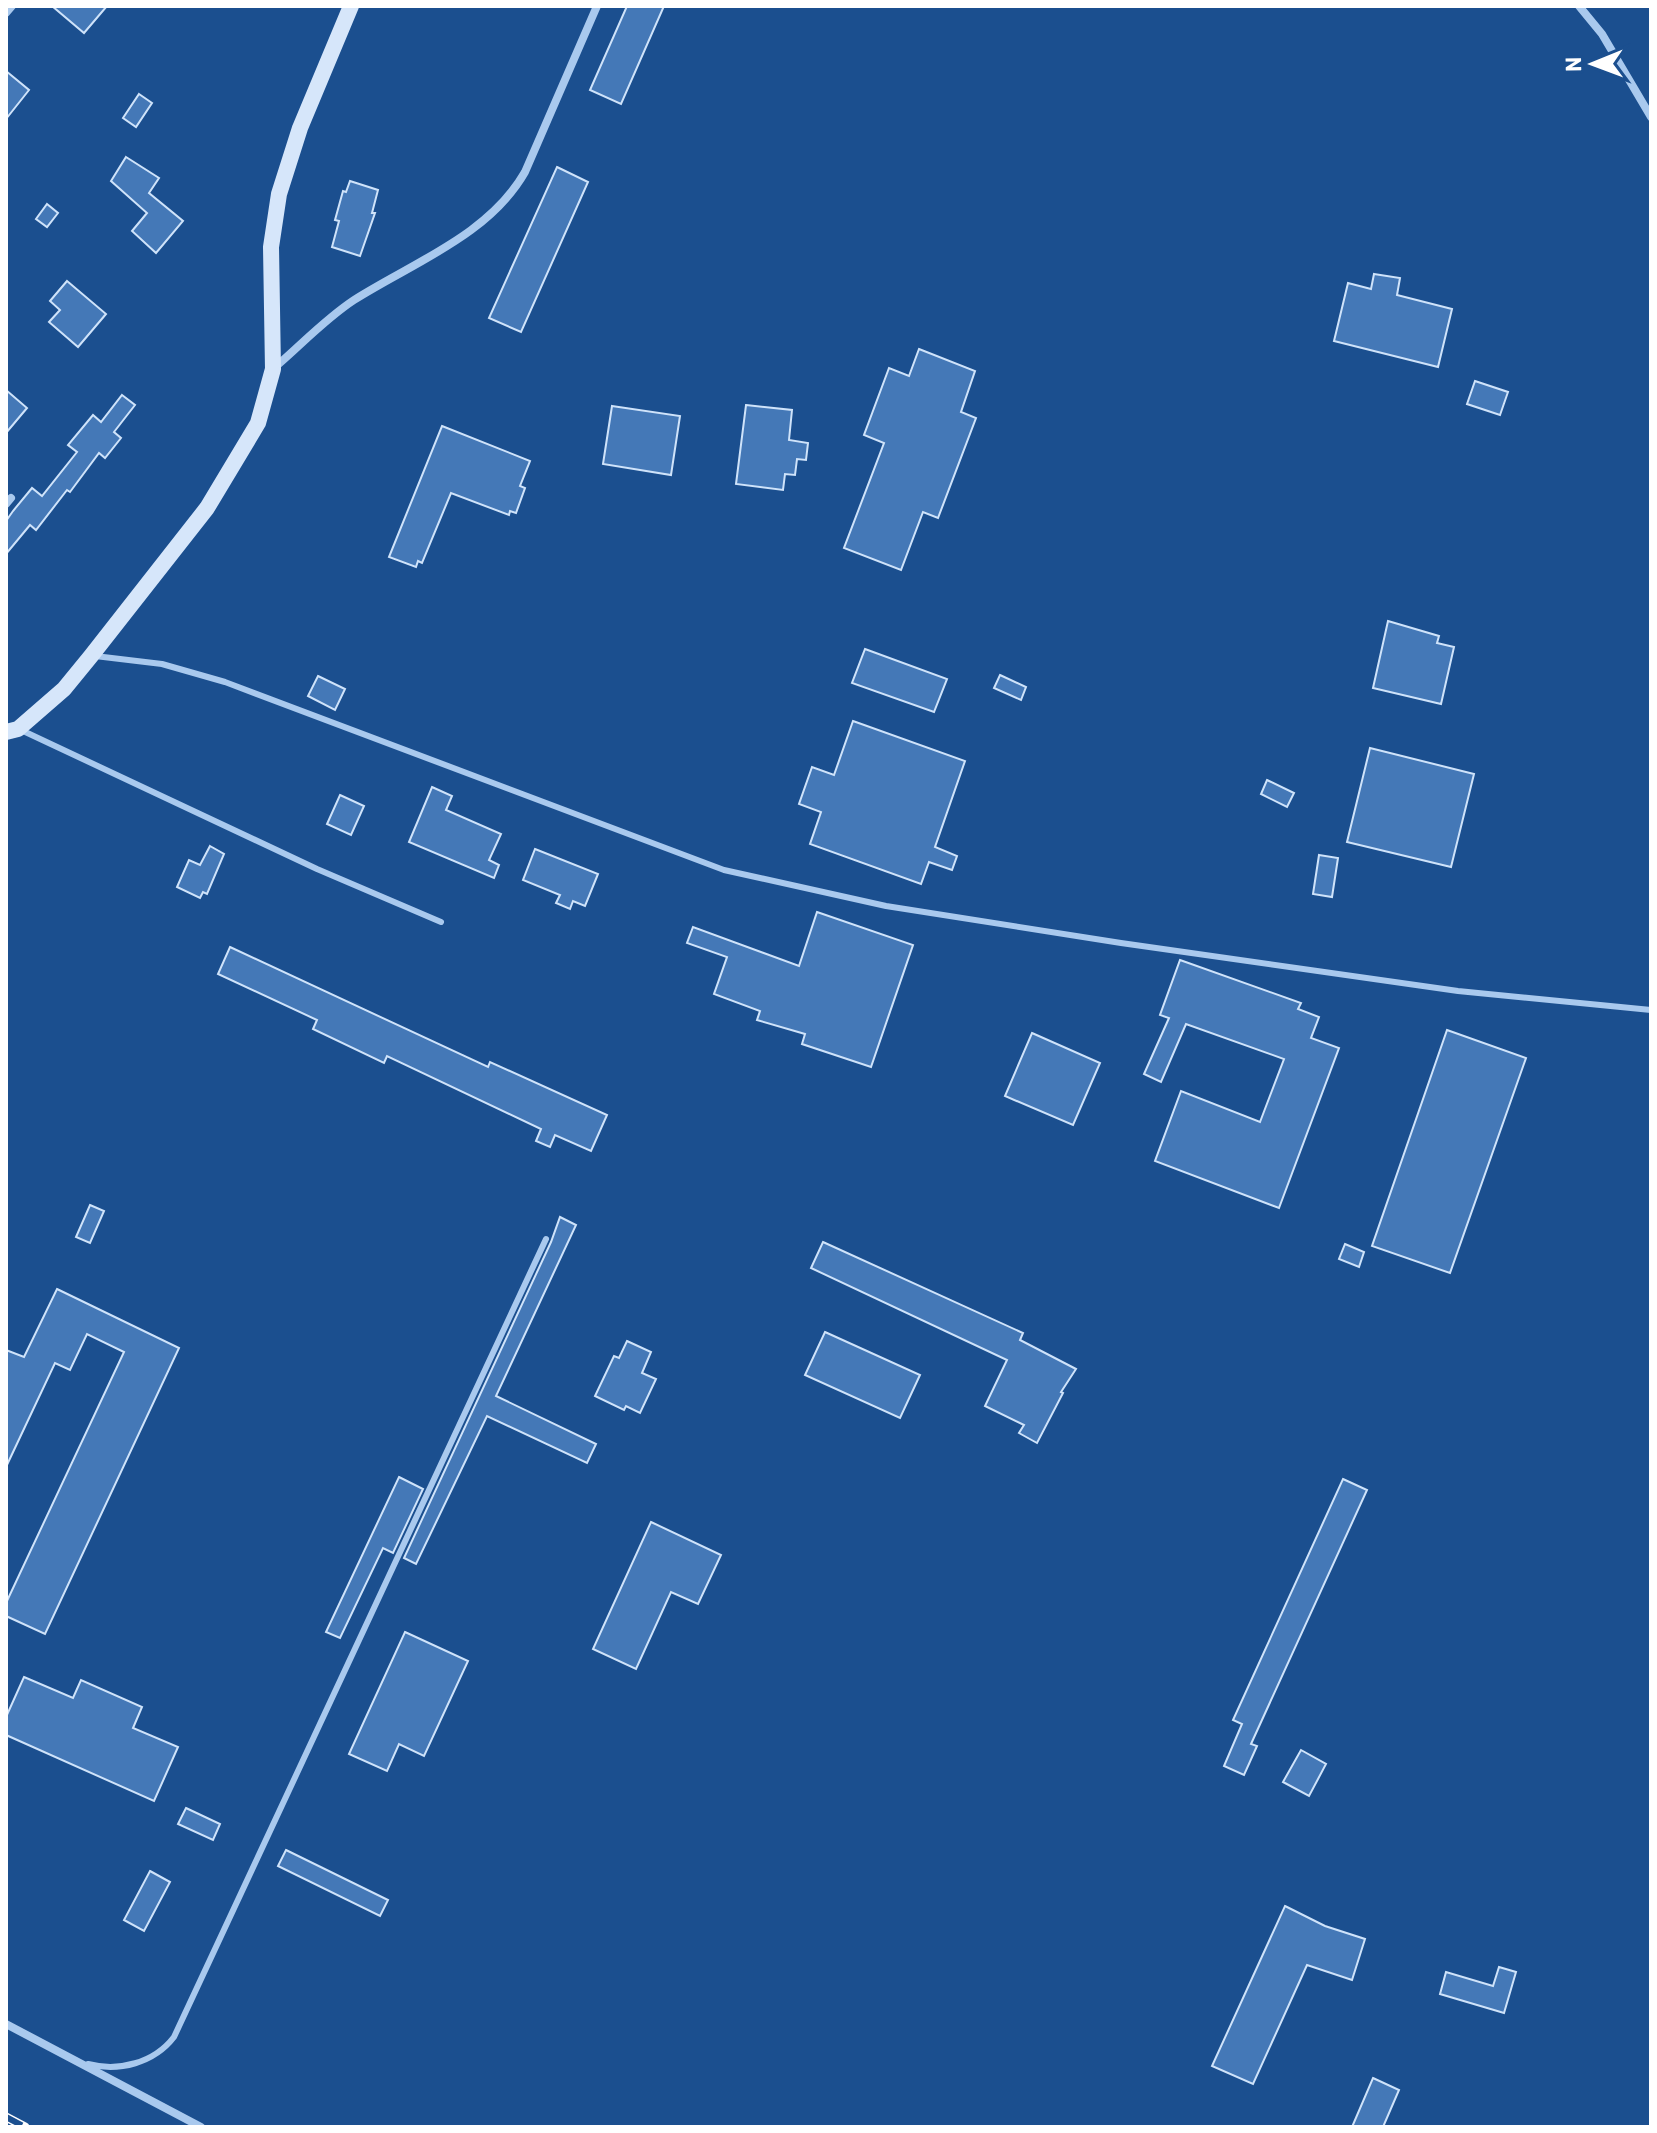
<svg xmlns="http://www.w3.org/2000/svg" width="1657" height="2133" viewBox="0 0 1657 2133" font-family="Barlow,sans-serif">
<rect width="100%" height="100%" fill="#1b4f8f"/>
<g fill="#4478b7" stroke="#cfe3fa" stroke-width="2">
<polygon points="52,6 107,6 84,33"/>
<polygon points="627,6 664,6 621,104 590,90"/>
<polygon points="6,71 29,90 6,119"/>
<polygon points="139,94 152,103 136,127 123,118"/>
<polygon points="126,157 159,178 149,193 183,221 156,253 132,231 147,213 111,181"/>
<polygon points="557,167 588,182 521,332 489,318"/>
<polygon points="350,181 378,190 372,213 375,213 360,256 332,247 339,221 335,220 343,191 346,192"/>
<polygon points="47,204 58,213 47,227 36,219"/>
<polygon points="1374,274 1400,278 1397,295 1452,309 1438,367 1334,341 1348,283 1371,289"/>
<polygon points="67,281 106,314 78,347 49,322 60,310 50,301"/>
<polygon points="919,349 975,371 961,412 976,418 938,518 923,512 901,570 844,548 884,443 864,435 889,368 909,376"/>
<polygon points="1475,381 1508,392 1500,415 1467,404"/>
<polygon points="6,390 27,408 6,433"/>
<polygon points="122,395 135,405 114,432 121,438 105,458 99,453 70,492 67,490 36,530 30,525 6,554 6,521 13,511 32,488 42,496 77,452 68,445 93,415 101,422"/>
<polygon points="746,405 792,410 789,440 808,443 806,460 797,459 795,475 785,474 783,490 736,484"/>
<polygon points="612,406 680,416 671,475 603,464"/>
<polygon points="442,426 530,461 520,486 525,488 516,513 510,511 509,515 451,493 422,563 418,561 416,567 389,557"/>
<polygon points="1388,621 1439,636 1437,643 1454,647 1441,704 1373,688"/>
<polygon points="865,649 947,679 934,712 852,683"/>
<polygon points="1000,675 1026,687 1021,700 994,688"/>
<polygon points="318,676 345,689 335,710 308,696"/>
<polygon points="853,721 965,761 935,847 957,856 952,870 929,862 921,884 810,844 821,812 799,804 812,767 834,775"/>
<polygon points="1370,748 1474,774 1451,867 1347,842"/>
<polygon points="1267,780 1294,793 1287,807 1261,794"/>
<polygon points="432,787 452,796 446,810 501,834 489,860 499,865 494,878 409,842"/>
<polygon points="340,795 364,806 351,835 327,824"/>
<polygon points="210,846 224,854 207,894 203,892 200,898 177,887 189,860 200,865"/>
<polygon points="535,849 598,874 585,906 573,901 570,909 556,903 560,895 523,880"/>
<polygon points="1319,855 1338,858 1332,897 1313,894"/>
<polygon points="817,912 913,945 871,1067 802,1044 805,1034 757,1020 760,1011 714,994 727,957 687,943 693,927 799,966"/>
<polygon points="230,947 488,1067 490,1062 607,1115 591,1151 555,1135 550,1147 536,1141 541,1129 387,1056 384,1063 313,1029 317,1020 218,974"/>
<polygon points="1180,960 1301,1003 1298,1009 1319,1017 1311,1038 1339,1048 1279,1208 1155,1161 1181,1091 1260,1122 1284,1059 1186,1024 1161,1082 1144,1074 1169,1018 1160,1015"/>
<polygon points="1447,1030 1526,1058 1450,1273 1372,1246"/>
<polygon points="1032,1033 1100,1063 1073,1125 1005,1096"/>
<polygon points="90,1205 104,1211 90,1243 76,1237"/>
<polygon points="560,1217 576,1225 496,1396 596,1444 587,1463 487,1416 416,1564 404,1558 551,1242"/>
<polygon points="823,1242 1023,1333 1020,1340 1076,1369 1061,1392 1063,1393 1037,1443 1019,1433 1024,1425 985,1406 1007,1360 811,1268"/>
<polygon points="1345,1244 1364,1252 1359,1267 1339,1259"/>
<polygon points="57,1289 179,1348 45,1634 6,1616 6,1603 124,1352 87,1334 70,1370 55,1363 6,1467 6,1350 24,1357"/>
<polygon points="825,1332 920,1375 900,1418 805,1375"/>
<polygon points="627,1341 651,1352 642,1373 656,1379 640,1413 626,1406 624,1410 595,1396 614,1356 619,1358"/>
<polygon points="399,1477 423,1489 393,1553 383,1548 340,1638 326,1632"/>
<polygon points="1343,1479 1367,1490 1251,1744 1257,1746 1244,1775 1224,1766 1242,1724 1233,1720"/>
<polygon points="651,1522 721,1555 698,1604 671,1592 636,1669 593,1649"/>
<polygon points="405,1632 468,1661 424,1756 399,1744 387,1771 349,1754"/>
<polygon points="24,1677 73,1698 81,1680 142,1707 133,1728 178,1747 154,1801 6,1735 6,1717"/>
<polygon points="1301,1750 1326,1764 1309,1796 1283,1782"/>
<polygon points="186,1808 220,1824 213,1840 178,1824"/>
<polygon points="286,1850 388,1900 380,1916 278,1866"/>
<polygon points="150,1871 170,1882 144,1931 124,1920"/>
<polygon points="1285,1906 1325,1926 1365,1939 1352,1980 1307,1965 1253,2084 1212,2066"/>
<polygon points="1499,1967 1516,1972 1504,2013 1440,1994 1446,1972 1493,1986"/>
<polygon points="1373,2078 1399,2090 1383,2127 1352,2127"/>
</g>
<g fill="none" stroke-linecap="round" stroke-linejoin="round">
<g stroke="#a9c9ee" stroke-width="6">
<polyline points="95,656 162,664 225,682 724,870 886,906 1121,943 1458,991 1651,1010"/>
<polyline points="21,730 317,869 441,922"/>
<path d="M 88,2064 C 119,2072 154,2063 174,2037 L 546,1239"/>
</g>
<g stroke="#a9c9ee" stroke-width="8">
<polyline points="1579,6 1602,34 1651,117"/>
<polyline points="6,13 12,6"/>
<path d="M 274,368 C 300,346 325,319 354,300 C 414,262 489,235 525,172 L 597,6"/>
<polyline points="6,504 11,498"/>
<polyline points="6,2024 201,2127"/>
</g>
<polyline stroke="#d6e6fa" stroke-width="16" points="6,732 18,729 64,689 91,656 207,508 258,423 273,369 271,247 279,194 300,128 351,6"/>
<g stroke="#fff" stroke-width="9">
<polyline id="rail" points="6,2117 25,2127"/>
</g>
<use href="#rail" stroke="#1b4f8f" stroke-width="6" stroke-dasharray="18" stroke-linecap="butt"/>
</g>
<rect width="1657" height="2133" fill="none" stroke="#ffffff" stroke-width="16"/>
<g transform="translate(1593 64) rotate(269)" stroke="#1b4f8f" stroke-width="6" paint-order="stroke">
<path d="M0-6L14 30L0 20L-14 30Z" fill="#ffffff"/>
<text y="-12" font-size="22" font-weight="bold" text-anchor="middle" fill="#ffffff">N</text>
</g>
</svg>
